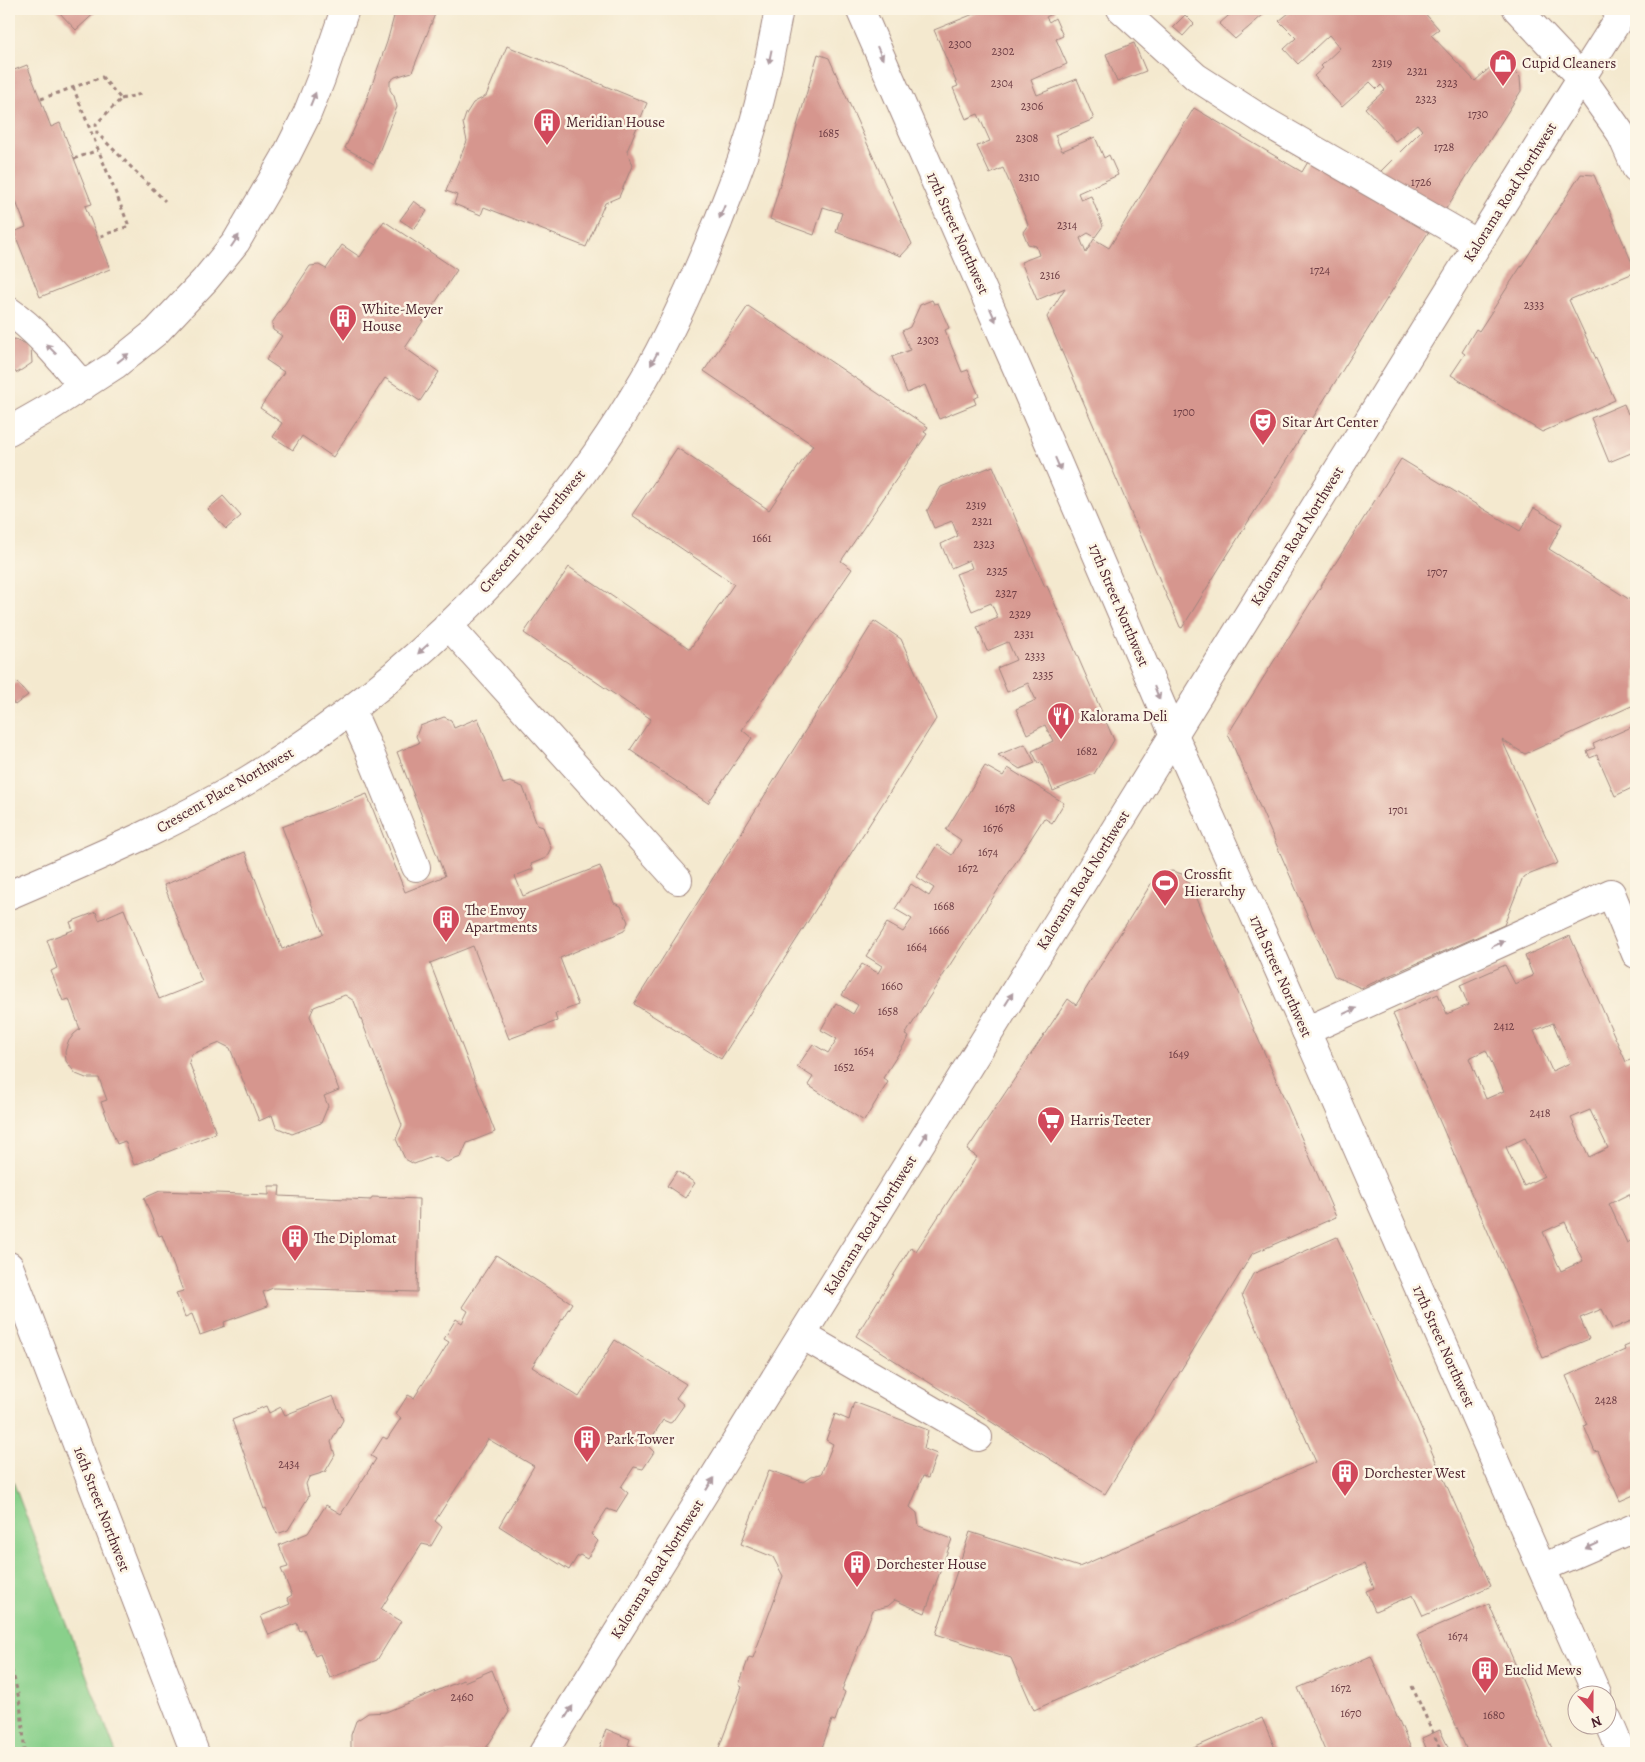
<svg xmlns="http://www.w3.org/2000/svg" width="1645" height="1762" viewBox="0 0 1645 1762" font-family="Alegreya,serif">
<rect width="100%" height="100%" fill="#fcf5e5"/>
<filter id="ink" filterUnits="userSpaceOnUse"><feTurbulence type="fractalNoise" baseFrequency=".02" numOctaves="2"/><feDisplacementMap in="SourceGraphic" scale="10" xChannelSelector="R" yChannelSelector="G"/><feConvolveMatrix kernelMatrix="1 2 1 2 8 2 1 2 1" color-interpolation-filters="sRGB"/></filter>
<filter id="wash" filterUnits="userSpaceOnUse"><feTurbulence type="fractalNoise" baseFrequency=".0096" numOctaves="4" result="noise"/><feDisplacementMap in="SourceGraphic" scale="20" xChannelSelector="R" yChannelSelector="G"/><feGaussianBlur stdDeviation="1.12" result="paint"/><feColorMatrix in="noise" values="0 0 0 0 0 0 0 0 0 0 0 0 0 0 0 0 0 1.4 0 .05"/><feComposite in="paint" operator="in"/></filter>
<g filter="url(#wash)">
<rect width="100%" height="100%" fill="#f4e9cf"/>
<polygon fill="#89d08b" stroke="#6a785b" points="9,1471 116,1753 9,1753"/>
<g id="blocks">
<g fill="#d6968e" fill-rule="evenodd">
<polygon points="56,9 99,9 76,30"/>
<polygon points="396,9 437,9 412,72 395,77 390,81 390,90 394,96 397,107 374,164 345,148 363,110 387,42"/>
<polygon points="986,9 1054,9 1056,12 1046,17 1049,22 1055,18 1063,36 1056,39 1067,64 1031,80 1037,95 1077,79 1094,119 1055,135 1059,145 1062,151 1095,137 1104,158 1109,155 1118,175 1078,193 1081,200 1091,196 1103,226 1095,237 1088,233 1080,238 1086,253 1094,239 1109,248 1194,108 1302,172 1312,155 1431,228 1182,628 1180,627 1047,317 1065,288 1037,300 1021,262 1039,255 1036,246 1028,244 1023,232 1028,225 1026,219 1003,168 990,174 977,146 990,141 978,114 966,119 953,88 958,86 934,30"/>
<polygon points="1236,9 1270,9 1235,39 1219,24"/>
<polygon points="1294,9 1421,9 1439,29 1431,35 1475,81 1501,58 1520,77 1521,91 1442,215 1378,174 1422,130 1417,124 1395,141 1365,108 1385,90 1381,85 1377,89 1370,82 1342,107 1314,76 1323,68 1321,66 1340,48 1329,35 1298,64 1284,49 1296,38 1279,21"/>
<polygon points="1185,15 1194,24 1183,36 1173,27"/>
<polygon points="1134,43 1146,71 1117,82 1106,54"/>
<polygon points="507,46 647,103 627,151 632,166 619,197 605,203 586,247 484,207 481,215 454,204 457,195 446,191 467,141 463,123 466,114 473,103 486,96"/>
<polygon points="818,54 829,58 912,244 901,256 836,232 842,213 823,207 814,235 770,219"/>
<polygon points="27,65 51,127 60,123 92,204 85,206 110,269 40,297 14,232 26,227 9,184 9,72"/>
<polygon points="1581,174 1594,175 1636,272 1569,300 1615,400 1542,432 1451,375 1465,354 1462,352 1476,329 1479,331"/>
<polygon points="414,201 427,211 414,229 400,220"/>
<polygon points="384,221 457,270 405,348 439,372 420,401 385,378 333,457 302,436 293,450 273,437 282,423 260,408 284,372 266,360 282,336 273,330 272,323 310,266 319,265 326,269 342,245 360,257"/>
<polygon points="932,300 934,304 938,303 949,328 945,330 962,372 968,370 979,396 974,399 976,404 939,419 925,385 907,393 892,357 910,350 902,331 910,327 920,305"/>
<polygon points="748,306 928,427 924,432 927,434 841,561 852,569 742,730 752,738 708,803 630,750 651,719 524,633 569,567 690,649 734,584 632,515 677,448 769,510 813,445 704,371"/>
<polygon points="15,339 31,346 32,363 17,373 9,368 9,342"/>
<polygon points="1624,404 1628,414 1636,410 1636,451 1609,462 1591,418"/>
<polygon points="1401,459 1520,531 1534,508 1562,524 1549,549 1635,603 1636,602 1636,704 1525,754 1502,740 1558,863 1523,877 1504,925 1361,988 1334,976 1228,734"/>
<polygon points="993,466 1045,587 1047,586 1114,740 1094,774 1053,791 1041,762 1038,763 1032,751 1053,741 1045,725 1027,734 1016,709 1036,700 1028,683 1007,692 997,668 1016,660 1008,642 987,651 977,627 998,618 991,603 972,611 956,574 972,568 969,560 951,568 941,544 958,536 952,521 934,528 927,511 941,487"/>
<polygon points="223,496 241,516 226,529 208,509"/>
<polygon points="874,621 901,639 936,719 721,1059 634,1004"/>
<polygon points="17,682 28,695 15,705 9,698 9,689"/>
<polygon points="444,717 451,720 454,728 478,718 503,784 510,782 523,787 537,825 543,827 551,848 546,858 531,864 533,869 515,876 523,896 600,866 614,903 621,906 628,922 624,931 560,958 578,1005 555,1014 557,1021 509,1039 473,946 430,963 495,1132 467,1143 461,1157 447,1162 435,1156 414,1164 405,1159 396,1139 402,1125 354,1001 345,995 314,1007 310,1016 339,1090 324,1096 328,1106 321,1123 292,1134 276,1127 272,1115 259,1121 230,1048 220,1043 192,1054 189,1062 216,1133 134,1165 125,1141 117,1144 101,1102 107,1100 99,1078 86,1078 76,1074 66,1061 65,1052 68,1042 74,1034 80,1029 69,999 63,1001 51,971 57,968 47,940 73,930 70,922 96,912 99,920 124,909 159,999 202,982 164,885 245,852 282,949 323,934 282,827 367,794 405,892 445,876 397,752 419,743 416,736 420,726"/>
<polygon points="1636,725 1636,786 1615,796 1597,755 1590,758 1587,751 1595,748 1593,744"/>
<polygon points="1025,744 1035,763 1020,769 998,755"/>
<polygon points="985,766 1003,776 1008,768 1064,803 1052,823 1044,818 905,1035 909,1037 883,1078 888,1082 864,1121 808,1085 813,1077 797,1067 813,1044 828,1053 837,1039 821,1030 836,1003 853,1014 858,1005 842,995 862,964 878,973 882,966 866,956 887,923 903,932 912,919 895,909 911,884 929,896 934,888 917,877 937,845 952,855 961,840 946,830"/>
<polygon points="1172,871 1182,874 1191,885 1336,1217 1252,1254 1105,1494 856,1336 911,1247 916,1251 977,1157 967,1150 1068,999 1076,1005 1154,879 1159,874"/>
<path d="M 1570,936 L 1626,1062 L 1636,1057 L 1636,1077 L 1633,1079 L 1636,1087 L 1636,1211 L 1629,1194 L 1609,1204 L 1627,1243 L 1636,1238 L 1636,1319 L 1612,1329 L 1602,1309 L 1580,1318 L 1589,1339 L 1543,1358 L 1393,1014 L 1438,994 L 1447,1014 L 1468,1005 L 1460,985 L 1505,965 L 1515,984 L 1533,976 L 1525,956 ZM 1553,1023 L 1570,1063 L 1552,1071 L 1534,1031 ZM 1486,1050 L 1504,1091 L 1486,1099 L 1469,1058 ZM 1590,1110 L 1608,1148 L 1589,1157 L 1571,1118 ZM 1525,1138 L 1544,1176 L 1524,1186 L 1506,1147 ZM 1565,1222 L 1583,1261 L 1561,1271 L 1543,1232 Z"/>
<polygon points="677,1171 695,1183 685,1198 667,1186"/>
<polygon points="269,1186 280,1186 279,1196 371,1200 372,1197 419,1199 417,1292 273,1288 263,1292 268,1306 224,1322 225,1326 200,1335 192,1314 185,1317 176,1293 183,1291 162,1235 159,1236 144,1198 160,1191 269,1195"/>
<polygon points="1337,1237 1491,1586 1423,1616 1413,1595 1375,1611 1366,1591 1374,1588 1364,1564 1034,1710 1011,1658 936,1634 970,1532 1079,1567 1316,1462 1242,1295 1253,1274"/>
<polygon points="496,1255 572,1303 532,1367 579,1397 615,1340 686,1384 676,1398 684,1405 672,1422 670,1423 663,1420 647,1445 654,1452 643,1469 634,1467 621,1487 628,1493 616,1512 607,1509 591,1534 598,1541 587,1559 580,1555 577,1557 569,1570 499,1526 534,1466 488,1439 435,1521 442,1527 431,1546 422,1544 381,1609 401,1621 377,1660 330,1678 320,1654 315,1656 304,1629 300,1631 297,1623 269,1635 261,1616 290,1604 287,1598 292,1595 281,1569 288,1567 279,1545 308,1533 326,1505 341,1514 376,1459 371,1456 383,1437 387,1439 401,1418 396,1414 408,1395 414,1398 449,1342 444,1339 456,1319 462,1323 468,1311 462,1307"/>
<polygon points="1636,1342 1636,1494 1620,1501 1598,1451 1595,1452 1584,1426 1587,1425 1566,1376 1625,1350 1624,1347"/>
<polygon points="333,1396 343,1420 331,1442 335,1455 325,1472 309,1477 306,1484 309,1496 288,1530 277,1534 266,1508 264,1509 232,1420 266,1406 269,1413 281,1407 285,1415"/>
<polygon points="854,1402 928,1430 924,1449 937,1454 928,1478 923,1476 910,1507 917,1513 919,1526 952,1539 925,1613 895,1600 888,1606 873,1610 842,1690 845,1692 835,1721 832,1720 820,1753 717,1753 742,1687 739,1685 749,1657 753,1658 783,1576 773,1557 741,1544 769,1470 803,1482 812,1476 821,1474 833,1444 826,1440 835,1414 849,1420"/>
<polygon points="1489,1604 1554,1753 1468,1753 1417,1635"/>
<polygon points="1371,1656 1413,1753 1326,1753 1298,1688"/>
<polygon points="492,1670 509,1712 483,1753 354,1753 351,1747 351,1735 356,1721 368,1713 386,1712 463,1680 464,1682"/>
<polygon points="1262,1718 1277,1753 1182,1753"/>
<polygon points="606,1729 630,1739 628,1745 651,1753 598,1753"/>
<polygon points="1440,1730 1451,1753 1428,1753 1422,1738"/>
</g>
</g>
</g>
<g filter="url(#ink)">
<use href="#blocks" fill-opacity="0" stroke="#9f847d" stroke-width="1"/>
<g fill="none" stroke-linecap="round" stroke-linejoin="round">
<g stroke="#9f847d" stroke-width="30">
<g id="minor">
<polyline points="860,9 1026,389 1174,735 1306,1031 1597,1694"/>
<polyline points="1121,9 1196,77 1266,122 1478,244"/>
<polyline points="1517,9 1581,77 1620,132 1636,168"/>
<path d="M 9,311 C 38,331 61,360 83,386"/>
<polyline points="9,431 44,411 115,365 156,332 205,280 236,242 285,158 307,114 321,79 345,9"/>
<polyline points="448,625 678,880"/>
<polyline points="351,710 368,748 416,867"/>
<path d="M 9,895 C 90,860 172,826 248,780 C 409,682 549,542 644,379 C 673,329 696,276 718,222 C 729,193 741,165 750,135 C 763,94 771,51 779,9"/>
<polyline points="1306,1031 1611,893 1636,954"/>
<polyline points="802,1335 978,1437"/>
<polyline points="1542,1568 1636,1527"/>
<polyline points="1608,1720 1622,1753"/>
<polyline points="543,1753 1554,121 1625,9"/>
</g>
</g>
<g stroke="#9f847d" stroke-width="30">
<polyline id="major" points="9,1266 195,1753"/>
</g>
<g stroke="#9f847d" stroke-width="3" stroke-dasharray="4 4" stroke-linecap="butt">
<polyline points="73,87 129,226 98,237"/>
<polyline points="41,99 102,77 121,99 96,124 97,133 165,201"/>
<polyline points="121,99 141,94"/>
<polyline points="74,159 98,150"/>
<path d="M 9,1662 C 19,1690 24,1723 24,1753"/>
<polyline points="1412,1686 1442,1753"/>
</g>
<use href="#minor" stroke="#fff" stroke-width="28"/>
<use href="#major" stroke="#fff" stroke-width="28"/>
</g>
<defs><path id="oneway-solid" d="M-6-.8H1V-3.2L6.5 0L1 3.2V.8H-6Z" transform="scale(1.25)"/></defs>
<g fill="#ae9aa0">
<use href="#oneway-solid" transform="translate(880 53) rotate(66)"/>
<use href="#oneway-solid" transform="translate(770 57) rotate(102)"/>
<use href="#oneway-solid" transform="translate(313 99) rotate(-68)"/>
<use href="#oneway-solid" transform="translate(722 212) rotate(112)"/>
<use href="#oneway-solid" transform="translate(235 241) rotate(-56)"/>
<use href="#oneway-solid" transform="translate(993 315) rotate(66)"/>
<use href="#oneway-solid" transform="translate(51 349) rotate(-135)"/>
<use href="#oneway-solid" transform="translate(123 358) rotate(-38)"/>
<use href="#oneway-solid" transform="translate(654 359) rotate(118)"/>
<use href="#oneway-solid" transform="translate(1058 464) rotate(67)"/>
<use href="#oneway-solid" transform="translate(423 649) rotate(137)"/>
<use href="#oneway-solid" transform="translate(1157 693) rotate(67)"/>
<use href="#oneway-solid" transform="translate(1498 944) rotate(-24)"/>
<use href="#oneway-solid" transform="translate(1009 999) rotate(-58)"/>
<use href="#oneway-solid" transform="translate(1350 1011) rotate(-24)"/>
<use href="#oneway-solid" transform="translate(924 1138) rotate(-58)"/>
<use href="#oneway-solid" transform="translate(710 1484) rotate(-58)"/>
<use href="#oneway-solid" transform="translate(1592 1546) rotate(156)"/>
<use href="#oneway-solid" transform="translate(569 1712) rotate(-58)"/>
</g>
</g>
<defs>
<g id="shop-pin" transform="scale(1.4375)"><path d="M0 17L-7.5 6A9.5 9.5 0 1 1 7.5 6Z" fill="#d1495b" stroke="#fcf5e5"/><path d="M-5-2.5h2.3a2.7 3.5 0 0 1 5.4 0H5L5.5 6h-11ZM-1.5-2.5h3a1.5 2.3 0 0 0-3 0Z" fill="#fff"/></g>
<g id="building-pin" transform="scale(1.4375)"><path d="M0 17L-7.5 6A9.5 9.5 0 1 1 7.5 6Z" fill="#d1495b" stroke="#fcf5e5"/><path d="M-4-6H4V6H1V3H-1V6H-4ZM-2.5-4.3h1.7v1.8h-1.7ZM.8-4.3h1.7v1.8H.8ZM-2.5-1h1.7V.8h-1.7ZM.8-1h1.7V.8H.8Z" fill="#fff"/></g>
<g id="theatre-pin" transform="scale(1.4375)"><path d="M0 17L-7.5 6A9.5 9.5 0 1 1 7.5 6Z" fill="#d1495b" stroke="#fcf5e5"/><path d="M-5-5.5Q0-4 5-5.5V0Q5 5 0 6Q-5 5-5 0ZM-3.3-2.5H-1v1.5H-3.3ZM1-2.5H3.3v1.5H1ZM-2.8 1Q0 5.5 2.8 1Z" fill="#fff"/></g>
<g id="restaurant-pin" transform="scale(1.4375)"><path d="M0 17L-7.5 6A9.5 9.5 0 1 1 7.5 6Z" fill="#d1495b" stroke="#fcf5e5"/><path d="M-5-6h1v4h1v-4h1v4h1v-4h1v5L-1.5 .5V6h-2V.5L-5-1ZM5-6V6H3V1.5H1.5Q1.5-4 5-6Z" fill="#fff"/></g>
<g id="stadium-pin" transform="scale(1.4375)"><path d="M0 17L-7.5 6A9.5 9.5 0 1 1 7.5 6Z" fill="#d1495b" stroke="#fcf5e5"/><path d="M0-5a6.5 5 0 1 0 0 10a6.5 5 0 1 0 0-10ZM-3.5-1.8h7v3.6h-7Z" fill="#fff"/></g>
<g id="supermarket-pin" transform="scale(1.4375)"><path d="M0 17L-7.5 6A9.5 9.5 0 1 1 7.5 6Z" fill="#d1495b" stroke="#fcf5e5"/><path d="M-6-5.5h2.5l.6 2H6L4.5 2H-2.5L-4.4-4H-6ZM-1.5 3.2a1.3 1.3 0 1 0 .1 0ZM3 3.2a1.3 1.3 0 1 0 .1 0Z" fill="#fff"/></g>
</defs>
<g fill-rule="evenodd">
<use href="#shop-pin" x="1503" y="63"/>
<use href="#building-pin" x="547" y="122"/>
<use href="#building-pin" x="343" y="318"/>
<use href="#theatre-pin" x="1263" y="422"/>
<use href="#restaurant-pin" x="1061" y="716"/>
<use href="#stadium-pin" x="1165" y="883"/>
<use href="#building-pin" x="446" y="919"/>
<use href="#supermarket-pin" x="1051" y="1120"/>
<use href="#building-pin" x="295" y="1238"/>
<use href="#building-pin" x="587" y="1439"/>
<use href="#building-pin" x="1345" y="1473"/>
<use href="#building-pin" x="857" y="1564"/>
<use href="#building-pin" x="1485" y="1670"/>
</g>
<g text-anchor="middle" stroke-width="5" stroke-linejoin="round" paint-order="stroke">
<g font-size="12" fill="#6d3d44">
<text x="960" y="48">2300</text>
<text x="1003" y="55">2302</text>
<text x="1382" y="67">2319</text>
<text x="1417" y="75">2321</text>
<text x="1002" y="87">2304</text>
<text x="1447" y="87">2323</text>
<text x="1426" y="103">2323</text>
<text x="1032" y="110">2306</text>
<text x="1478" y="118">1730</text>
<text x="829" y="137">1685</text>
<text x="1027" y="142">2308</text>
<text x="1444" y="151">1728</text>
<text x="1029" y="181">2310</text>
<text x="1421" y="186">1726</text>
<text x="1067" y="229">2314</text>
<text x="1320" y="274">1724</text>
<text x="1050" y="279">2316</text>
<text x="1534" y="309">2333</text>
<text x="928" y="344">2303</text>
<text x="1184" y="416">1700</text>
<text x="976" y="509">2319</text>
<text x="982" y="525">2321</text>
<text x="762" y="542">1661</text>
<text x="984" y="548">2323</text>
<text x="997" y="575">2325</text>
<text x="1437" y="576">1707</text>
<text x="1006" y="597">2327</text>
<text x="1020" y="618">2329</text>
<text x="1024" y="638">2331</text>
<text x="1035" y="660">2333</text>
<text x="1043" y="679">2335</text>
<text x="1087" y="755">1682</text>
<text x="1005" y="812">1678</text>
<text x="1398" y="814">1701</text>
<text x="993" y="832">1676</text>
<text x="988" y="856">1674</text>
<text x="968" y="872">1672</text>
<text x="944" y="910">1668</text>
<text x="939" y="934">1666</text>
<text x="917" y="951">1664</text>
<text x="892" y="990">1660</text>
<text x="888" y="1015">1658</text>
<text x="1504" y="1030">2412</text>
<text x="864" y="1055">1654</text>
<text x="1179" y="1058">1649</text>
<text x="844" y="1071">1652</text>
<text x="1540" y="1117">2418</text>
<text x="1606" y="1404">2428</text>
<text x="289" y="1468">2434</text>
<text x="1458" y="1640">1674</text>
<text x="1341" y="1692">1672</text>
<text x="462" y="1701">2460</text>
<text x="1351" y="1717">1670</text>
<text x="1494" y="1719">1680</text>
</g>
<g font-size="15" fill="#4a1f2b" stroke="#fcf5e5" text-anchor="start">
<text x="1522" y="68">Cupid Cleaners</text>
<text x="566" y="127">Meridian House</text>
<text x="362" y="314">White-Meyer<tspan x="362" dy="17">House</tspan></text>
<text x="1282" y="427">Sitar Art Center</text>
<text x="1080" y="721">Kalorama Deli</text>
<text x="1184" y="879">Crossfit<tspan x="1184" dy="17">Hierarchy</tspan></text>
<text x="465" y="915">The Envoy<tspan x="465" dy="17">Apartments</tspan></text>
<text x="1070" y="1125">Harris Teeter</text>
<text x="314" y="1243">The Diplomat</text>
<text x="606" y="1444">Park Tower</text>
<text x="1364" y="1478">Dorchester West</text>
<text x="876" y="1569">Dorchester House</text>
<text x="1504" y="1675">Euclid Mews</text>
</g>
<g font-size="15" fill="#4a1f2b" stroke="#fcf5e5">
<text transform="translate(1510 192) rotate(-58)" y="5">Kalorama Road Northwest</text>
<text transform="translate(958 233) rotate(66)" y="5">17th Street Northwest</text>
<text transform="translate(532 531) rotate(-50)" y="5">Crescent Place Northwest</text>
<text transform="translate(1297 536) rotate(-58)" y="5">Kalorama Road Northwest</text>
<text transform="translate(1119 605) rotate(67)" y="5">17th Street Northwest</text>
<text transform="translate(225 790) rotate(-30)" y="5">Crescent Place Northwest</text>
<text transform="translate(1083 880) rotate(-58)" y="5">Kalorama Road Northwest</text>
<text transform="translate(1281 976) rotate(66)" y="5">17th Street Northwest</text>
<text transform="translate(870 1225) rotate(-58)" y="5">Kalorama Road Northwest</text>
<text transform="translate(1444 1346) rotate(66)" y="5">17th Street Northwest</text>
<text transform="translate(102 1509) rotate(69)" y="5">16th Street Northwest</text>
<text transform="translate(657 1569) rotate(-58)" y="5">Kalorama Road Northwest</text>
</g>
</g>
<rect width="1645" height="1762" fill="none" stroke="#fcf5e5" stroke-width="30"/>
<g transform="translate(1592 1710) rotate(159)"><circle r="24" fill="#fcf5e5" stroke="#b59f9b"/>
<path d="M0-4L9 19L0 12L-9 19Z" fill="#d1495b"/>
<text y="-8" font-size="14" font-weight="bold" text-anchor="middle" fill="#4a1f2b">N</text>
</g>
</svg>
